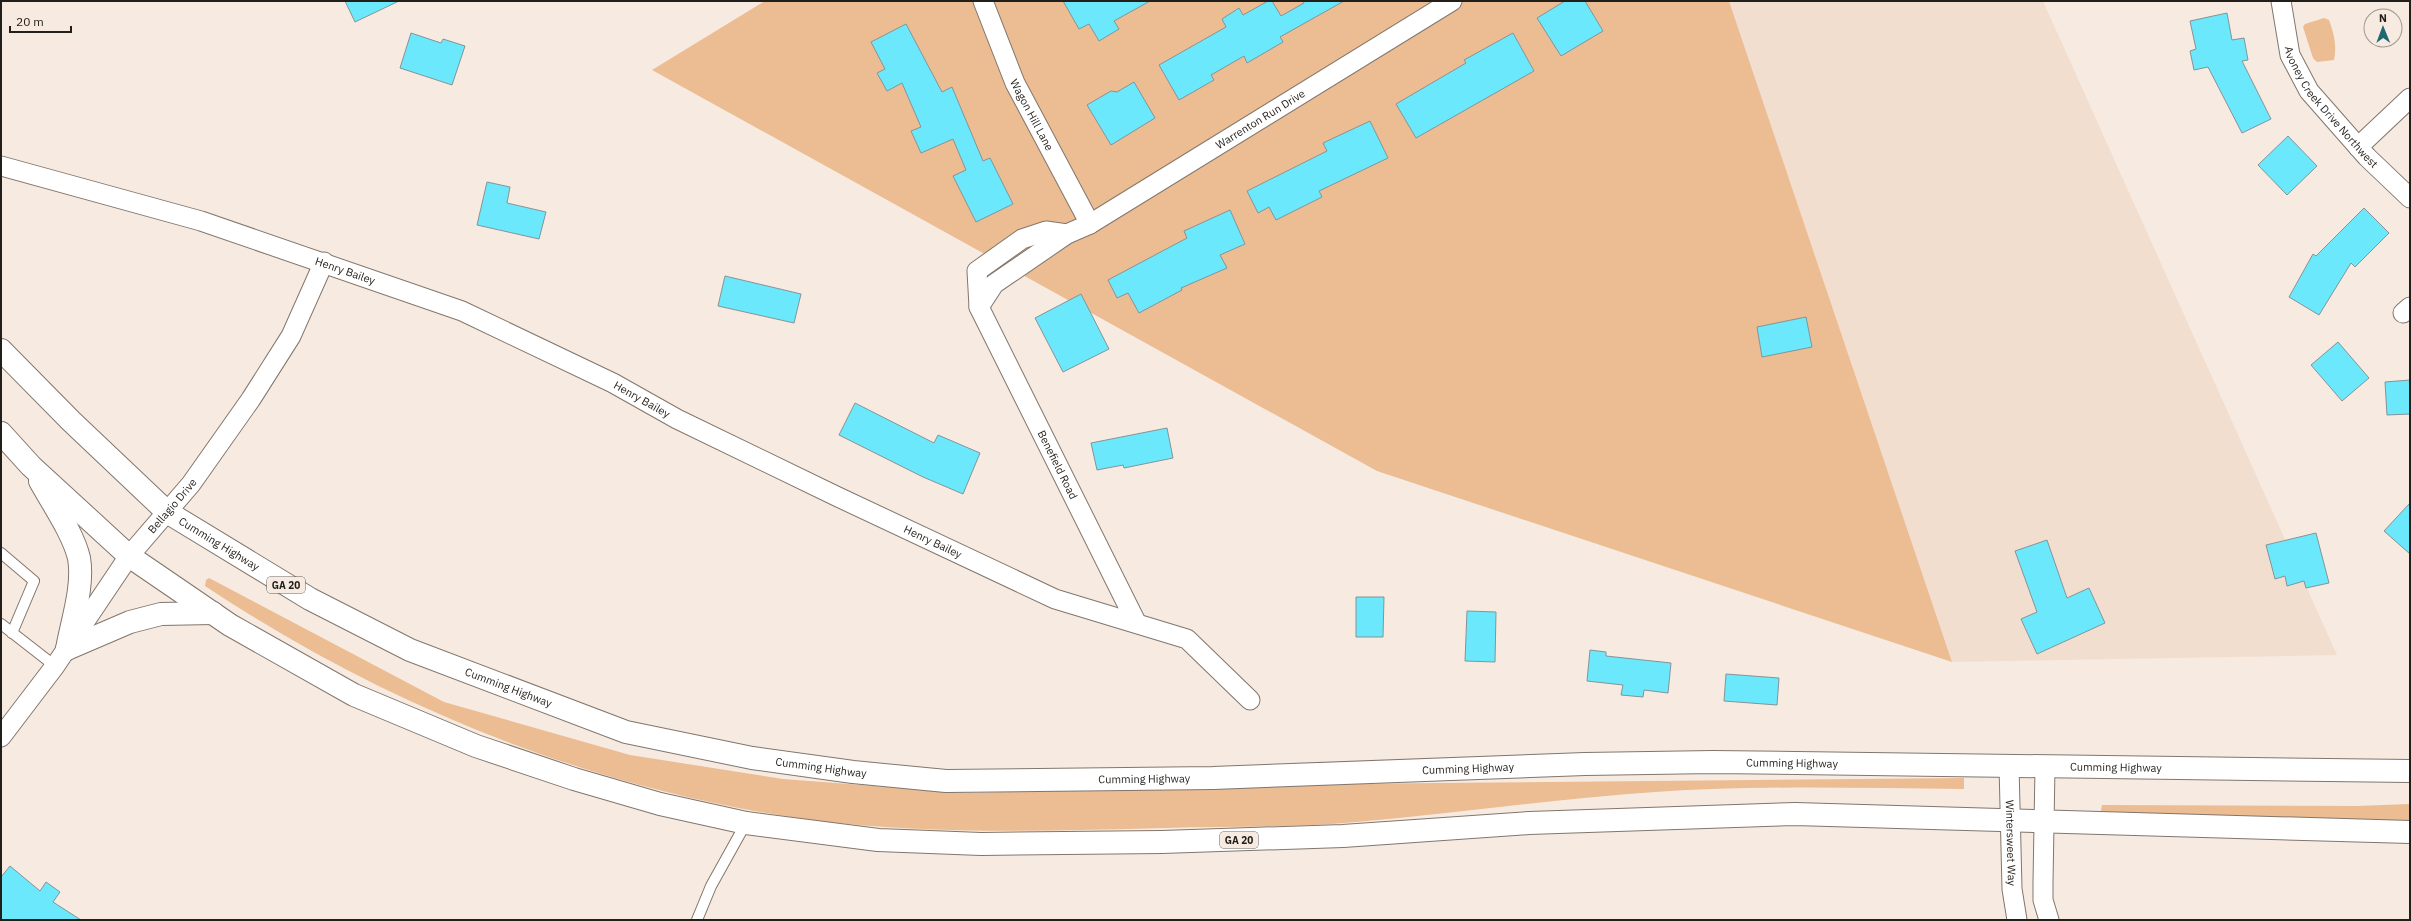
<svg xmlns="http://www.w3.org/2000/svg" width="2411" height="921" viewBox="0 0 2411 921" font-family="'IBM Plex Sans',sans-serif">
<rect width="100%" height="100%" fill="#f7eae0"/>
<polygon fill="#f1decf" points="1729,1 2043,1 2337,655 1952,662"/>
<g fill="#ecbc92">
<polygon points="765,1 1729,1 1952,662 1377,471 652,70"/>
<path d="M 2324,18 L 2329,20 C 2334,33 2337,47 2334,60 L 2317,62 L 2313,58 L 2303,27 L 2305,24 Z"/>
<path d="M 209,578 L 444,702 L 630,755 L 783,779 L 967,793 L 1228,785 L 1964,778 L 1964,789 C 1861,788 1758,785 1655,792 C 1555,799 1456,813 1356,822 C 1293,828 1229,826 1165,828 C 1047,831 929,835 811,820 C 594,790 387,707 205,586 L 206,580 Z"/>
<polygon points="2410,804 2410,823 2100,816 2102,805 2357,806"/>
</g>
<g fill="#6ce8fc" stroke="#849497">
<polygon points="345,1 399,1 355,22"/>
<polygon points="1063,1 1150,1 1114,21 1119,29 1099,41 1089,24 1079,29"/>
<polygon points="1268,1 1272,1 1281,16 1304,3 1303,1 1344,1 1280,37 1283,42 1247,63 1244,56 1211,75 1214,80 1179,100 1159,65 1226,27 1222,19 1239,8 1243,15"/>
<polygon points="1565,1 1585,1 1603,31 1561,56 1537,18"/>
<polygon points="2227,13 2232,40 2244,38 2248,60 2242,61 2271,119 2242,133 2208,67 2194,70 2190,51 2196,49 2190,21"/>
<polygon points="906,24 942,92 952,87 983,161 990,158 1013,204 976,222 953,176 966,170 953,139 921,153 911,131 921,127 902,83 887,91 877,73 885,69 871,42"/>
<polygon points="411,33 441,43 443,39 465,46 452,85 400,68"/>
<polygon points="1513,33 1534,71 1416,138 1396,104 1466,63 1464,60"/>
<polygon points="1134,82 1155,118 1111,145 1087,105 1111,91 1117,92"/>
<polygon points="1370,121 1388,158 1319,191 1322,197 1276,220 1269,207 1258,213 1247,191 1327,151 1323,143"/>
<polygon points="2288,136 2317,166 2287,195 2258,165"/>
<polygon points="487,182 510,187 507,203 546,212 539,239 477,225"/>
<polygon points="2364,208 2389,233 2355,267 2351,263 2319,315 2289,297 2313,254 2316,256"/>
<polygon points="1230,210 1245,244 1220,255 1227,268 1181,288 1182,290 1139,313 1128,293 1117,298 1108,280 1187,238 1184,231"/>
<polygon points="725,276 801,294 794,323 718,306"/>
<polygon points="1081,294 1109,349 1063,372 1035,318"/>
<polygon points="1806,317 1812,347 1762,357 1757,327"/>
<polygon points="2338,342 2369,378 2342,401 2311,365"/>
<polygon points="2410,380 2410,414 2387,415 2385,382"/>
<polygon points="855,403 934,443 938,435 980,453 963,494 923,477 839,435"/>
<polygon points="1167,428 1173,458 1124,468 1123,465 1097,470 1091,443"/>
<polygon points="2410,503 2410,554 2384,531"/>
<polygon points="2316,533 2329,583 2306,588 2304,581 2287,586 2285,576 2275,579 2266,545"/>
<polygon points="2047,540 2067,598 2089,588 2105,623 2037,654 2021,619 2037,612 2015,551"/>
<polygon points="1356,597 1384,597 1383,637 1356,637"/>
<polygon points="1467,611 1496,612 1495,662 1465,661"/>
<polygon points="1590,650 1606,652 1606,656 1671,663 1668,693 1644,690 1643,697 1621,695 1623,685 1587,681"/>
<polygon points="1726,674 1779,678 1777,705 1724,701"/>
<polygon points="10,866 40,891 46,882 60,892 53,902 81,920 1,920 1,877"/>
</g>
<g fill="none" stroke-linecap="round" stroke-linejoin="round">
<g stroke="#81766d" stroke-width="12">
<g id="service">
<polyline points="1,553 34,581 12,633"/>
<polyline points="1,624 55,666"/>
<polyline points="697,920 711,886 746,823"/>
</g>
</g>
<g stroke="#81766d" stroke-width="21">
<g id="minor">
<path id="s1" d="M 983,1 L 1015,83 L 1090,224"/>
<path id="s2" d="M 2281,1 L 2290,55 L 2309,91 L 2367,157 L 2410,198"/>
<polyline points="2358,147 2410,98"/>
<path id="s3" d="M 1,166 L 201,221 L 462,311 L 613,383 L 677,419 L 836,496 L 1055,599 L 1187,639 L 1250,700"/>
<path id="s4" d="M 1067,234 L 1046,231 L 1022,239 L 977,271 L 979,307 L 1136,622"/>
<path id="s5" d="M 979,307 L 994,284 L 1067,234 L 1090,224 L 1452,1"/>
<polyline points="2403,313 2410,307"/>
<path id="s6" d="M 1,737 L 55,666 L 129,556 L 191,484 L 251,399 L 291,336 L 324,262"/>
<path id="s7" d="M 2009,765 L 2012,889 L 2017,920"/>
<polyline points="2045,767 2043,882 2043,900 2049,920"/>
</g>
</g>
<g stroke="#81766d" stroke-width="24">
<g id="trunk">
<path id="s8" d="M 1,350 L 71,421 L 167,512 L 310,599 L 410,650 L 626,732 L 752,758 L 853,772 L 946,781 L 1213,778 L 1585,764 L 1713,762 L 2410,771"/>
<polyline points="1,433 31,466 129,556 230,625 354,695 476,746 574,779 660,804 746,823 878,840 981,844 1162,842 1343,836 1529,823 1795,814 2410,832"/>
<path d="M 40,481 C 52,503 73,533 79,558 C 84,586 72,621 67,649"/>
<polyline points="67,649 130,622 161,614 213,613"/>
</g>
</g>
<use href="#service" stroke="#fff" stroke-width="10"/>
<use href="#minor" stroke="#fff" stroke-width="19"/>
<use href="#trunk" stroke="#fff" stroke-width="22"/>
</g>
<g text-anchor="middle" stroke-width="4" stroke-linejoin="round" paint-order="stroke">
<g fill="#f7eae0" stroke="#625b55" stroke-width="1">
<rect x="267" y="577" width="38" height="16" rx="3"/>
<rect x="1220" y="832" width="38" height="16" rx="3"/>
</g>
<g font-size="10" font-weight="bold" fill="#221e1a">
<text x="286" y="589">GA 20</text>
<text x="1239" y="844">GA 20</text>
</g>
<g font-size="11" fill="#221e1a" stroke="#f7eae0">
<text dy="4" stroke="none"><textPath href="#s2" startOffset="121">Avoney Creek Drive Northwest</textPath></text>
<text dy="4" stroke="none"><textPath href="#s1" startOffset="124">Wagon Hill Lane</textPath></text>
<text dy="4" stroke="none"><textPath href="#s5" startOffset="341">Warrenton Run Drive</textPath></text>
<text dy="4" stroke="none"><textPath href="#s3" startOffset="360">Henry Bailey</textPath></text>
<text dy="4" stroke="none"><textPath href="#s3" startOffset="684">Henry Bailey</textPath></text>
<text dy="4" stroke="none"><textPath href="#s4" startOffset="314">Benefield Road</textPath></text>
<text dy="4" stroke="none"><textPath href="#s6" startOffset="288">Bellagio Drive</textPath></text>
<text dy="4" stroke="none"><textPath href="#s3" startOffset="1008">Henry Bailey</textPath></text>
<text dy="4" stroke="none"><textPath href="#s8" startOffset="293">Cumming Highway</textPath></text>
<text dy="4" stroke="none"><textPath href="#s8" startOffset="617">Cumming Highway</textPath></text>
<text dy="4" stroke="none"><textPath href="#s8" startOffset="1913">Cumming Highway</textPath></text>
<text dy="4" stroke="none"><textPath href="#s8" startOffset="941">Cumming Highway</textPath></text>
<text dy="4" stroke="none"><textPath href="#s8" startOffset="2237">Cumming Highway</textPath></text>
<text dy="4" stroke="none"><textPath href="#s8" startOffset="1589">Cumming Highway</textPath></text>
<text dy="4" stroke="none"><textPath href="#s8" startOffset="1265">Cumming Highway</textPath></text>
<text dy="4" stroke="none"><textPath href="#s7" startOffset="78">Wintersweet Way</textPath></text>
</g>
</g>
<rect width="2411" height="921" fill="none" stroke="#221e1a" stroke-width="4"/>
<g transform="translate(2383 28) rotate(359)"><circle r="19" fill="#f7eae0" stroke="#a29891"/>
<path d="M0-3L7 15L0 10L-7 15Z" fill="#1e6873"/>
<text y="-6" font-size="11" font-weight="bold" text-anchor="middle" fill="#221e1a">N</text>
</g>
<path d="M10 26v6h61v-6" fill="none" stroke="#221e1a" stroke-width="2"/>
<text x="16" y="26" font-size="12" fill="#221e1a" stroke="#f7eae0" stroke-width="3" paint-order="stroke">20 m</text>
</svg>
